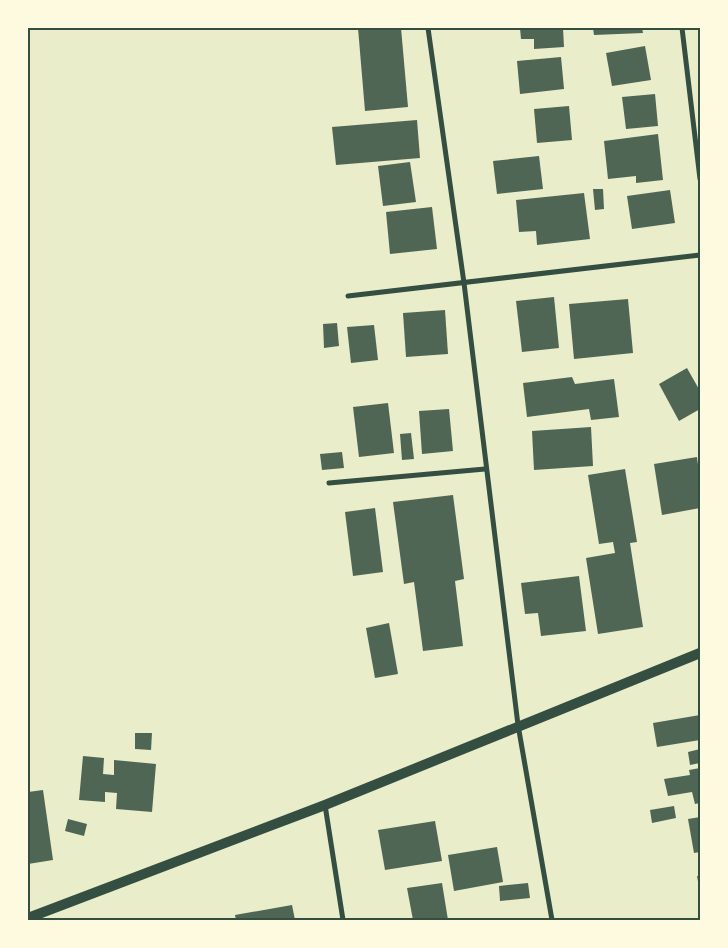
<svg xmlns="http://www.w3.org/2000/svg" width="728" height="948" viewBox="0 0 728 948" font-family="Manrope,sans-serif">
<rect width="100%" height="100%" fill="#e9edc9"/>
<g fill="#4f6655">
<polygon points="358,28 401,28 408,107 365,111"/>
<polygon points="520,28 563,28 564,47 534,49 534,39 521,39"/>
<polygon points="593,28 642,28 643,33 594,35"/>
<polygon points="645,46 651,80 612,86 606,53"/>
<polygon points="561,57 564,89 520,94 517,61"/>
<polygon points="655,94 658,126 626,129 622,97"/>
<polygon points="569,106 572,140 537,143 534,109"/>
<polygon points="417,120 420,158 336,165 332,127"/>
<polygon points="658,134 663,180 636,183 636,176 608,179 604,141"/>
<polygon points="539,156 543,189 497,194 493,161"/>
<polygon points="410,162 416,202 383,206 378,166"/>
<polygon points="593,189 603,189 604,209 595,210"/>
<polygon points="670,190 675,223 632,229 627,196"/>
<polygon points="584,193 590,239 537,245 536,231 519,232 516,200"/>
<polygon points="432,207 437,249 390,254 386,212"/>
<polygon points="554,297 559,348 522,352 516,301"/>
<polygon points="628,299 633,353 574,359 569,304"/>
<polygon points="445,310 448,354 406,357 403,313"/>
<polygon points="337,323 339,346 324,348 323,324"/>
<polygon points="374,325 378,360 351,363 347,327"/>
<polygon points="687,368 700,391 700,409 679,421 659,384"/>
<polygon points="572,377 575,384 614,379 619,417 591,420 589,409 527,417 523,383"/>
<polygon points="388,403 394,453 359,457 353,407"/>
<polygon points="449,409 453,451 422,454 419,411"/>
<polygon points="591,427 593,466 534,470 532,431"/>
<polygon points="411,433 414,459 402,460 400,434"/>
<polygon points="342,452 344,468 322,470 320,454"/>
<polygon points="697,457 700,480 700,508 662,515 654,464"/>
<polygon points="625,469 637,542 630,543 643,627 598,634 586,558 615,553 613,542 599,544 588,475"/>
<polygon points="453,495 464,579 455,581 463,646 423,651 414,582 404,584 393,502"/>
<polygon points="375,508 383,572 353,576 345,512"/>
<polygon points="579,576 586,631 541,636 538,613 525,614 521,583"/>
<polygon points="389,623 398,674 375,678 366,628"/>
<polygon points="700,715 700,740 657,747 653,723"/>
<polygon points="135,733 152,733 151,750 135,749"/>
<polygon points="700,749 700,763 690,765 688,752"/>
<polygon points="83,756 104,758 103,774 114,775 114,760 156,764 152,812 116,809 117,793 105,792 105,802 79,800"/>
<polygon points="700,768 700,803 695,804 692,792 668,796 664,779 690,775 689,770"/>
<polygon points="43,790 53,860 28,864 28,792"/>
<polygon points="674,806 676,818 652,823 650,810"/>
<polygon points="700,817 700,852 694,853 688,819"/>
<polygon points="68,819 87,824 84,836 65,831"/>
<polygon points="435,821 442,861 385,870 378,830"/>
<polygon points="497,847 503,882 454,891 448,855"/>
<polygon points="697,876 700,876 700,892"/>
<polygon points="442,883 448,920 413,920 407,888"/>
<polygon points="528,883 530,898 500,901 499,886"/>
<polygon points="292,905 295,920 236,920 235,915"/>
</g>
<g fill="none" stroke-linecap="round" stroke-linejoin="round">
<g stroke="#344e41" stroke-width="5">
<polyline points="428,28 464,283 518,725 552,920"/>
<polyline points="682,28 700,179"/>
<polyline points="348,296 700,255"/>
<polyline points="329,483 485,469"/>
<polyline points="325,805 343,920"/>
</g>
<polyline stroke="#344e41" stroke-width="10" points="28,918 325,805 700,653"/>
</g>
<rect width="728" height="948" fill="none" stroke="#fefae0" stroke-width="58"/>
<rect x="29" y="29" width="670" height="890" fill="none" stroke="#344e41" stroke-width="2"/>
</svg>
